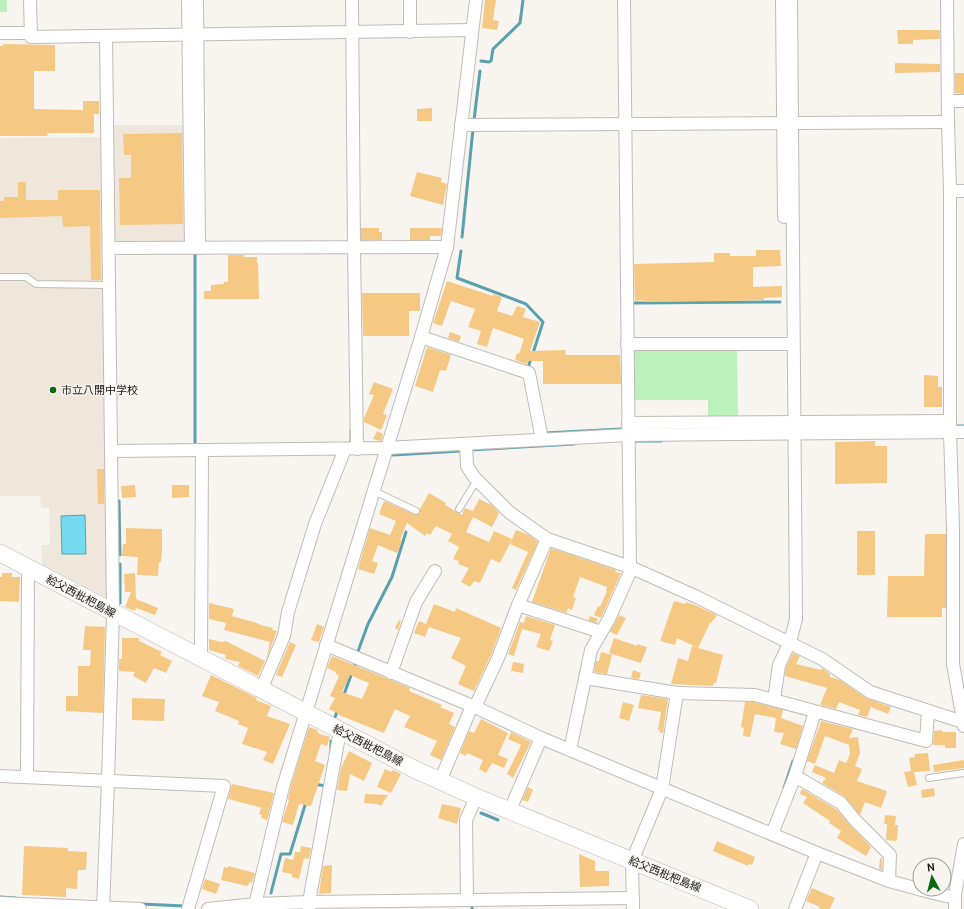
<svg xmlns="http://www.w3.org/2000/svg" width="964" height="909" viewBox="0 0 964 909" font-family="Cabin,'Noto Sans JP',sans-serif">
<rect width="100%" height="100%" fill="#f8f5f0"/>
<polygon fill="#efe7dc" points="112,125 188,125 189,244 104,244 107,598 42,565 41,545 50,545 49,508 41,508 40,496 0,496 0,138 103,137"/>
<g fill="#bbf1bc">
<rect x="0" y="0" width="7" height="12"/>
<polygon points="737,346 738,420 708,421 708,400 631,400 630,350"/>
</g>
<polygon fill="#74daf0" stroke="#5aa1b0" points="85,515 86,554 62,554 61,516"/>
<g fill="none" stroke-linecap="round" stroke-linejoin="round">
<g stroke="#5aa1b0" stroke-width="3">
<polyline points="481,61 489,62 491,61 493,49 520,23 523,0"/>
<polyline points="474,120 480,71"/>
<polyline points="462,237 473,129"/>
<polyline points="461,251 457,278 526,304 543,322 533,353"/>
<polyline points="195,252 195,444"/>
<polyline points="632,303 780,302"/>
<polyline points="528,368 531,358"/>
<polyline points="958,426 964,426"/>
<polyline points="351,430 351,441"/>
<polyline points="545,433 621,429"/>
<polyline points="633,441 661,441"/>
<polyline points="470,450 574,444"/>
<polyline points="393,455 461,451"/>
<polyline points="119,501 120,555"/>
<polyline points="120,564 120,603"/>
<polyline points="357,654 368,624 392,577 406,532"/>
<polyline points="343,697 356,662 358,663"/>
<polyline points="335,717 338,709"/>
<polyline points="331,741 331,749"/>
<polyline points="314,784 326,786"/>
<polyline points="784,788 793,761"/>
<polyline points="481,813 498,820"/>
<polyline points="271,893 281,854 290,854 306,802"/>
<polyline points="0,897 16,898"/>
<polyline points="141,904 185,906"/>
<polyline points="472,907 472,909"/>
</g>
</g>
<g fill="#f5c984" fill-rule="evenodd">
<polygon points="485,0 496,0 493,20 499,21 497,30 482,28"/>
<polygon points="897,30 940,30 940,39 913,40 913,44 898,44"/>
<polygon points="3,44 55,45 55,71 34,71 34,109 83,110 83,101 99,101 99,114 94,114 94,133 47,133 48,136 0,136 0,46 3,46"/>
<polygon points="895,63 940,64 940,72 895,73"/>
<polygon points="955,73 964,73 964,94 955,93"/>
<polygon points="432,108 432,121 417,121 417,109"/>
<polygon points="182,133 183,224 120,225 119,178 131,178 131,155 124,155 123,134"/>
<polygon points="417,172 442,178 441,182 447,184 443,205 410,196"/>
<polygon points="18,182 26,182 26,200 58,200 58,190 100,190 101,280 91,280 90,226 63,227 62,216 0,218 0,201 4,201 4,197 18,197"/>
<polygon points="361,228 379,228 379,232 382,232 382,240 361,240"/>
<polygon points="410,228 442,228 441,236 430,236 430,240 410,240"/>
<polygon points="756,250 780,250 781,266 753,267 753,287 782,286 782,297 764,298 764,300 730,301 644,302 644,300 635,301 634,264 714,262 714,253 730,253 730,256 756,256"/>
<polygon points="228,255 244,255 244,257 257,257 257,263 258,263 259,299 204,299 204,291 211,291 211,285 224,284 224,282 228,282"/>
<polygon points="447,281 493,296 493,294 502,297 497,311 512,316 517,306 526,309 523,317 540,322 530,351 565,350 566,355 620,355 621,384 543,384 543,361 528,361 527,364 515,360 517,353 519,354 524,339 493,328 487,347 477,344 481,331 468,327 475,309 451,301 442,326 433,323"/>
<polygon points="362,293 420,293 420,311 409,311 409,336 363,336"/>
<polygon points="450,332 461,336 459,342 448,338"/>
<polygon points="427,347 451,355 446,371 440,370 433,392 415,386"/>
<polygon points="924,375 938,376 938,387 942,387 942,407 924,407"/>
<polygon points="374,382 393,389 383,414 387,415 381,430 364,422 364,418 374,395 369,394"/>
<polygon points="377,431 383,434 381,441 373,439"/>
<polygon points="875,441 875,446 887,446 887,483 835,484 835,442"/>
<polygon points="97,469 104,469 104,504 98,504"/>
<polygon points="135,485 136,497 122,498 121,486"/>
<polygon points="172,485 189,485 189,497 172,498"/>
<polygon points="429,493 446,503 445,505 462,515 465,508 473,511 479,499 489,504 490,503 499,513 492,527 473,517 466,532 489,542 494,531 512,539 500,563 491,559 480,583 474,581 470,587 461,582 469,568 458,564 459,561 453,559 459,547 448,541 452,534 436,526 430,535 427,533 425,536 407,523 400,540 402,541 397,553 378,545 372,561 378,563 374,574 358,569 370,528 390,535 396,521 379,514 384,501 416,515 420,513 420,509"/>
<polygon points="126,528 162,529 162,552 161,562 159,562 158,576 137,575 138,557 122,556 123,544 126,544"/>
<polygon points="516,530 529,535 538,542 516,590 512,588 528,552 510,544"/>
<rect x="857" y="531" width="18" height="44"/>
<polygon points="925,534 946,534 946,608 942,608 942,617 887,617 888,576 924,576"/>
<polygon points="551,548 616,570 615,572 621,573 601,618 594,615 598,606 600,607 607,591 606,590 607,587 580,577 573,597 576,598 572,610 568,608 567,613 532,602"/>
<polygon points="2,573 12,573 12,577 20,577 19,602 0,601 0,577 2,577"/>
<polygon points="135,573 136,599 158,608 155,615 136,608 135,611 125,607 131,592 125,592 124,574"/>
<polygon points="674,601 685,604 686,602 697,606 717,615 714,620 713,620 711,623 710,623 698,648 723,655 716,683 714,683 713,686 671,684 678,658 688,661 692,646 698,648 677,638 675,645 660,641"/>
<polygon points="209,603 234,609 232,616 260,624 260,625 273,628 272,630 277,631 266,660 270,642 224,630 226,623 209,619"/>
<polygon points="434,604 455,612 456,608 501,628 491,655 474,691 458,684 466,666 451,658 461,638 429,627 425,637 414,633 419,621 426,624"/>
<polygon points="619,615 626,618 617,635 610,632"/>
<polygon points="526,616 555,625 550,640 553,641 549,651 536,647 541,634 522,629 514,656 508,654 520,622 524,623"/>
<polygon points="590,616 598,619 596,623 588,620"/>
<polygon points="399,620 401,621 398,630 395,628"/>
<polygon points="317,624 324,627 319,642 311,640"/>
<polygon points="85,626 105,627 103,713 66,711 66,696 78,696 78,666 90,666 91,650 83,650"/>
<polygon points="122,638 139,638 139,641 162,652 160,655 172,661 166,673 154,668 146,683 133,676 135,672 119,671 119,659 122,659"/>
<polygon points="614,638 637,646 637,644 647,647 641,663 609,653"/>
<polygon points="209,639 222,642 226,641 265,661 258,676 238,666 240,662 225,659 226,655 209,650"/>
<polygon points="290,642 296,645 282,677 276,675"/>
<polygon points="601,652 612,655 607,674 594,672 596,661 599,661"/>
<polygon points="793,653 800,656 796,664 821,670 822,668 830,674 830,677 840,680 866,698 891,707 888,714 871,707 867,717 858,715 860,710 839,702 836,709 820,705 827,688 785,676 786,667"/>
<path d="M 332,656 L 410,688 L 409,691 L 442,705 L 440,707 L 454,713 L 449,724 L 455,727 L 441,760 L 430,755 L 437,741 L 404,727 L 410,716 L 395,709 L 384,733 L 339,715 L 339,714 L 329,709 L 335,698 L 330,696 L 339,676 L 336,674 L 336,672 L 327,668 ZM 350,675 L 369,683 L 362,699 L 342,692 Z"/>
<polygon points="513,662 524,664 523,673 511,671"/>
<polygon points="633,670 641,673 639,679 631,678"/>
<polygon points="211,675 257,698 256,700 271,706 267,716 290,724 273,764 263,760 267,752 242,744 248,728 238,724 239,721 215,711 219,702 202,696"/>
<polygon points="641,695 668,699 663,733 659,732 660,730 658,730 661,712 638,708"/>
<polygon points="132,698 165,699 164,721 132,720"/>
<polygon points="623,702 634,705 629,721 619,718"/>
<polygon points="745,702 754,702 783,710 781,718 803,726 796,749 780,744 784,733 774,732 776,718 755,714 750,737 743,736 744,728 741,727"/>
<polygon points="481,719 508,733 498,755 508,759 504,768 492,763 486,773 479,769 483,760 467,753 466,756 460,753 469,731 474,733"/>
<polygon points="821,721 853,729 849,738 858,737 860,753 855,766 862,769 857,781 887,791 881,808 865,802 860,815 845,797 822,783 826,778 812,772 815,765 834,773 839,760 846,763 850,754 849,745 825,736 815,764 807,761"/>
<polygon points="309,727 318,730 317,732 320,734 330,737 327,746 321,744 315,761 325,765 311,806 299,804 293,825 282,822 289,800 288,799 290,789"/>
<polygon points="942,730 942,732 956,732 956,748 945,748 945,745 933,745 934,731"/>
<polygon points="511,732 531,742 513,778 507,774 521,745 508,739"/>
<polygon points="349,751 372,763 364,781 350,774 347,791 337,790 341,768"/>
<polygon points="928,753 930,771 914,772 917,785 908,787 904,772 911,771 909,758 915,757 915,754"/>
<polygon points="964,760 964,768 934,772 933,765"/>
<polygon points="385,769 391,772 393,770 401,774 391,793 377,787"/>
<polygon points="232,784 274,793 270,810 228,799"/>
<polygon points="528,787 533,790 528,802 522,800"/>
<polygon points="934,788 935,796 922,798 921,790"/>
<polygon points="802,789 836,809 849,824 871,847 866,856 837,838 841,831 829,823 830,821 803,803 807,797 800,794"/>
<polygon points="365,794 388,795 381,806 377,804 364,803"/>
<polygon points="442,804 461,808 457,824 438,818"/>
<polygon points="261,808 270,810 267,820 261,818 262,815 259,814"/>
<polygon points="885,815 896,816 895,825 898,825 897,840 896,841 886,840 887,824 884,824"/>
<polygon points="717,841 755,857 752,865 749,864 748,866 713,851"/>
<polygon points="24,846 68,848 68,851 87,852 86,870 78,870 77,889 66,888 66,897 22,895"/>
<polygon points="301,846 311,848 309,859 304,858 299,879 292,877 292,874 282,872 285,858 293,860 295,852 300,852"/>
<polygon points="579,854 595,861 595,871 609,871 609,886 580,887"/>
<polygon points="880,858 882,858 882,870 879,869"/>
<polygon points="332,865 331,893 319,894 323,866"/>
<polygon points="228,866 255,873 252,883 250,882 247,886 221,880 224,867 228,868"/>
<polygon points="205,879 220,884 216,894 202,889"/>
<polygon points="812,888 835,898 830,909 819,909 820,907 806,901"/>
</g>
<g fill="none" stroke-linecap="round" stroke-linejoin="round">
<g stroke="#bfbcb7" stroke-width="8">
<g id="lane">
<polyline points="0,277 26,277 36,284 109,285"/>
<polyline points="374,491 416,511"/>
<polyline points="459,509 477,480"/>
<polyline points="929,778 964,773"/>
</g>
</g>
<g stroke="#bfbcb7" stroke-width="14">
<g id="street">
<polyline points="30,0 31,37 472,30"/>
<polyline points="188,0 191,248"/>
<polyline points="197,0 199,248"/>
<polyline points="352,0 354,247 357,449"/>
<polyline points="410,0 410,32"/>
<polyline points="782,0 784,217"/>
<polyline points="947,0 948,122 950,191 950,432 953,528 953,664 964,726"/>
<polyline points="0,33 31,33"/>
<polyline points="948,101 964,101"/>
<polyline points="461,125 948,122"/>
<polyline points="950,191 964,191"/>
<polyline points="109,248 447,247"/>
<polyline points="421,337 529,373 542,439"/>
<polyline points="627,344 793,344"/>
<polyline points="628,423 950,421"/>
<polyline points="466,444 467,466 474,477 509,512 547,539 630,567 697,597 822,659 870,692 963,722"/>
<polyline points="111,451 387,448 628,435 964,432"/>
<polyline points="518,605 601,632"/>
<polyline points="326,645 475,707 541,738 817,853 889,881 933,893 955,898"/>
<polyline points="201,659 202,450"/>
<polyline points="391,673 416,602 435,571"/>
<polyline points="585,678 677,693"/>
<polyline points="261,690 284,636 288,612 315,524 345,449"/>
<polyline points="774,700 779,665 790,642 796,619 791,0"/>
<polyline points="475,707 498,658 518,605 547,539"/>
<polyline points="570,750 591,650 609,619 629,574 630,567 624,0"/>
<polyline points="0,776 224,786 188,909"/>
<polyline points="795,776 841,803 854,819 890,855 889,881"/>
<polyline points="27,777 28,568"/>
<polyline points="440,781 472,706"/>
<polyline points="510,810 541,738"/>
<polyline points="772,834 795,776 815,712"/>
<polyline points="467,900 466,820 476,797"/>
<polyline points="0,903 140,909"/>
<polyline points="103,909 108,781 113,613 106,36"/>
<polyline points="208,909 256,904 309,902 633,898"/>
<polyline points="254,909 283,787 421,337 447,247 476,0"/>
<polyline points="309,909 309,902 340,731"/>
<polyline points="633,909 632,861 662,789 677,693 755,695 926,741 928,712"/>
<polyline points="795,909 817,853"/>
<polyline points="955,909 955,895 964,844"/>
</g>
</g>
<g stroke="#bfbcb7" stroke-width="18">
<polyline id="secondary" points="0,553 416,770 476,797 750,909"/>
</g>
<use href="#lane" stroke="#fff" stroke-width="6"/>
<use href="#street" stroke="#fff" stroke-width="12"/>
<use href="#secondary" stroke="#fff" stroke-width="17"/>
</g>
<circle fill="#0a6a14" stroke="#f8f5f0" stroke-width="1.5" cx="53" cy="390" r="4"/>
<g text-anchor="middle" stroke-width="3" stroke-linejoin="round" paint-order="stroke">
<g font-size="11" fill="#1c1b19" stroke="#f8f5f0" text-anchor="start">
<text x="61" y="394">市立八開中学校</text>
</g>
<g font-size="11" fill="#1c1b19" stroke="#f8f5f0">
<text transform="translate(81 596) rotate(28)" y="4">給父西枇杷島線</text>
<text transform="translate(368 745) rotate(27)" y="4">給父西枇杷島線</text>
<text transform="translate(665 874) rotate(22)" y="4">給父西枇杷島線</text>
</g>
</g>
<g transform="translate(932 877) rotate(353)"><circle r="19" fill="#f8f5f0" stroke="#a09e9a"/>
<path d="M0-3L7 15L0 10L-7 15Z" fill="#0a6a14"/>
<text y="-6" font-size="11" font-weight="bold" text-anchor="middle" fill="#1c1b19">N</text>
</g>
</svg>
